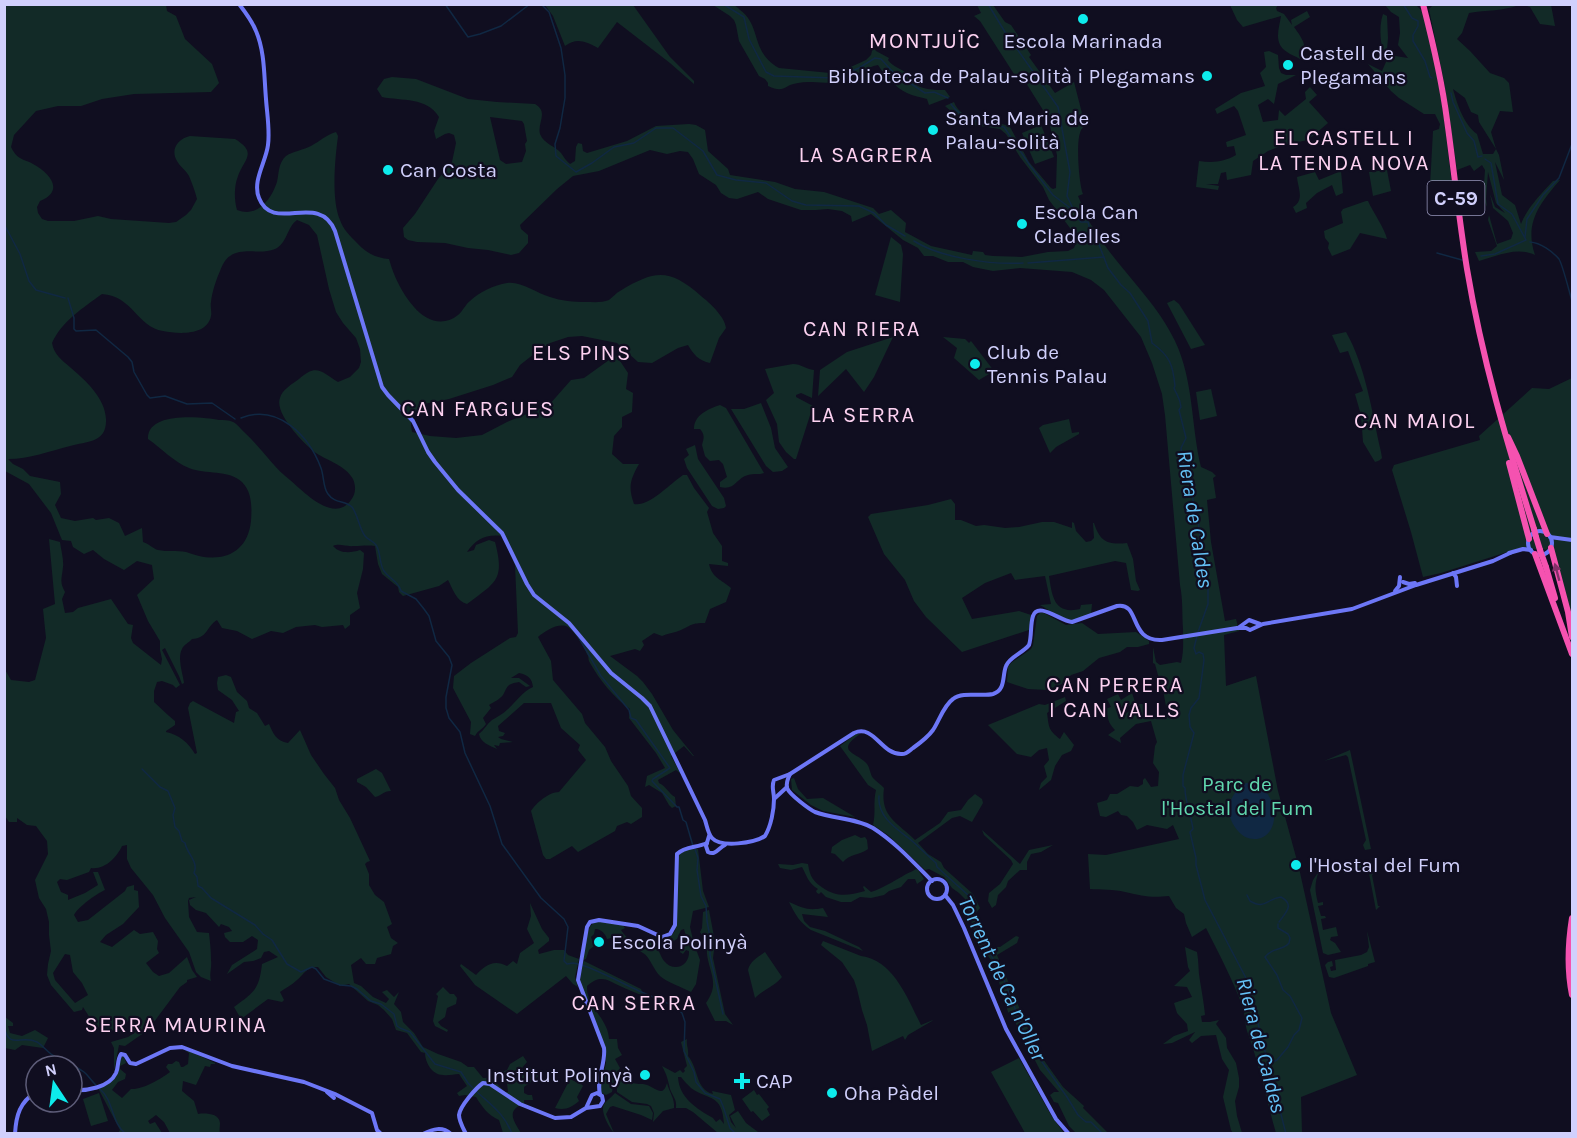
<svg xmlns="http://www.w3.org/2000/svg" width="1577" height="1138" viewBox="0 0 1577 1138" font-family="Karla,sans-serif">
<rect width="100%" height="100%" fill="#100e20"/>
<g fill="#122a27" fill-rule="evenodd">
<path d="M 1434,4 L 1519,5 C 1504,11 1486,10 1469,13 L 1462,33 L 1457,39 L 1470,51 L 1490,73 L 1504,78 L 1509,83 L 1513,112 L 1500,111 L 1491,132 L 1496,149 L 1499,155 L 1504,180 L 1495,162 L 1502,195 L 1515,205 L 1521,224 C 1527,208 1541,194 1553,181 L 1560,180 C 1540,203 1524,223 1535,255 C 1517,246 1497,256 1479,261 L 1475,252 L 1491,251 L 1497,246 L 1488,220 L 1489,215 L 1497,244 L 1511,239 L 1513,233 L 1508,221 L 1493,208 L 1490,194 L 1495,207 L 1505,213 L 1496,203 L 1488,172 L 1486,199 L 1487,207 L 1483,198 L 1485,170 L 1482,165 L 1474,171 L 1470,165 L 1457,170 L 1444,82 L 1429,9 L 1426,5 L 1427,5 L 1429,9 ZM 1453,89 L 1465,98 L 1471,112 L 1478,115 L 1479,122 L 1496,149 L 1493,154 L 1483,154 L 1477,134 C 1464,125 1457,104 1453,89 Z"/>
<path d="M 5,5 L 166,5 L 167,11 L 176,16 L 185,39 L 212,64 L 219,83 L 211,92 L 134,94 L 102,99 L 81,106 L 58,106 L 36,111 L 14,135 L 11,147 C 13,151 16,156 20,158 C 24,161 29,161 33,164 C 50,173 65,191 40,201 L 37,207 L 38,213 L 42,219 L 48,221 L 74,221 L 98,216 L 111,219 L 169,223 L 176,222 L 186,215 L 191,210 L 197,199 C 195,191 192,183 189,176 C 186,170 180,167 177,161 C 170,149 178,139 190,136 L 235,139 C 258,153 244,159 238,176 C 234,186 234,199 237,210 C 257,218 271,200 277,182 C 279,174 278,163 286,156 C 293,151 304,150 311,146 C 320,141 326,135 336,132 L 338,136 C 335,159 331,199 340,220 C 343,229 350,236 357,243 C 366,253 376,258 389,259 C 394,277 402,293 414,307 C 426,321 443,327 458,315 C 463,311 465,305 470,301 C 479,292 494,285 507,283 C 521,281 536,293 550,297 C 561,301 574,302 586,302 C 593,302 602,303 609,300 C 613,297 616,293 620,291 C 655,270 669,268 701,296 C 710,303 725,317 726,328 L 719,338 L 710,363 C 699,361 693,354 688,345 L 678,348 L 652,363 L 638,362 L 617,343 L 582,336 L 568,337 L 550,343 L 534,354 L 520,365 L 512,377 L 493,385 L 449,399 L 424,404 L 419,408 L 412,419 L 411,425 L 412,432 L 430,436 L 456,438 L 482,435 L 507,422 L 549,405 L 571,380 L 584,378 L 616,355 L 628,373 L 626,389 L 633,393 L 632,412 L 622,417 L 622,427 L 614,436 L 612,454 L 623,464 L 639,464 C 630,480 628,487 634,504 C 648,507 668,486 679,478 L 683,475 L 687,475 L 694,488 L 709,508 L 707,512 L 713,533 L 722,546 L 722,561 L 728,563 L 728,566 L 709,564 C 712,578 722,580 731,588 L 726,602 L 710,609 L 705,623 C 691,623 692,625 681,630 C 675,633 668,633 662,636 L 654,633 L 642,641 L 644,645 L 640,651 L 635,649 L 610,656 L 637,676 L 643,682 L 652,694 L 673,730 L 694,756 L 693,756 L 684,746 L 671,756 L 681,774 L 676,770 L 658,780 L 659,783 C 667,787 668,793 675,797 L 676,806 L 672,808 L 669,805 L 662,793 L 649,785 L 645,787 L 647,776 L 665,768 L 656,753 L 629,718 L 630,709 C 614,698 599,679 590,663 C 587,657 590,659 587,654 C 584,646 575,632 568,627 C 559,622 545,631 538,637 L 551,661 L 553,680 L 582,714 L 585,723 L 605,747 L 611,761 L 628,786 L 631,796 L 642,808 L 642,817 L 631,824 L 627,822 L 617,826 L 615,831 L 578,852 L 572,846 L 550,859 L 546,859 L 543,855 L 531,811 C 536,803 549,792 559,792 L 586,760 L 578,750 L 580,745 L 561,728 L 551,703 L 524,703 L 498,726 L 499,731 L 505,733 L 503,736 L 498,737 L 501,739 L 513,742 L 500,743 L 499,746 L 494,745 L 497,749 C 490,746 480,742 479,734 C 484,730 487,724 492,720 C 497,717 503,714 508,709 C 516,702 522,692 533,687 C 532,678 528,675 519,673 L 511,678 L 519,678 L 530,686 L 526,687 L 519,682 C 507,684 508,686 503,695 C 500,699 494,702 489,705 L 491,708 L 483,718 L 486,724 C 483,729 478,730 475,736 L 470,734 L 471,722 L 453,688 L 454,676 L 471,663 L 510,638 L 516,637 L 518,633 L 515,565 L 502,536 C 486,534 476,539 467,552 L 474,550 L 476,545 L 489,540 L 495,542 C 505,580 496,582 467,604 C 456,601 453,589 448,580 L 439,586 L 403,596 L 399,592 L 398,587 L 382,574 L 378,564 L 375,546 C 367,545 362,546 354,546 C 346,547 340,543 333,546 C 340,554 351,553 360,550 L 364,553 L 363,569 L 357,593 L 360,608 L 350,615 L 350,625 L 345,629 L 343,625 L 322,627 L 315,625 L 296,627 L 283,633 L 271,631 L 252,639 L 237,631 L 222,628 L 217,620 C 206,627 208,638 192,639 C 189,643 184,644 182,649 C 177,658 183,674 184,683 L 182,684 L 179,676 L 165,648 L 162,650 L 180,685 L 176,688 L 173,685 L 162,681 L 157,682 L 154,691 L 154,702 C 161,708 167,715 175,721 L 175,725 L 166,731 L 166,732 C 179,735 188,742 195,754 L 197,753 L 188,708 L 190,703 L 193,701 L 234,723 L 236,712 L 239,711 L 232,700 L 218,690 L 217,683 L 218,677 L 226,675 L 231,677 L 237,692 L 247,701 L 249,708 L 257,713 L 265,726 L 269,724 C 273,733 276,741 288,743 L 300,730 L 311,755 L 324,774 L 335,788 L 339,800 L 350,818 L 370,861 L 367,862 L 365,864 L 369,874 L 369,885 L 375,895 L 384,902 L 392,924 L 387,927 L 391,938 L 398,943 L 393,946 L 391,954 L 377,958 L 375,964 L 366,964 L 361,958 L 351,965 L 354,983 L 361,986 L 373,997 L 386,1003 L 389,999 L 382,992 L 387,990 L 394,997 L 399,992 L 394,1004 L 401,1012 L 403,1022 L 414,1033 L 423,1047 L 438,1054 L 461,1062 L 468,1067 L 474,1067 L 483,1078 L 486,1078 L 489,1076 L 505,1092 L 508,1092 L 507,1083 L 502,1081 L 498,1073 L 507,1070 L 510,1064 L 523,1056 L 527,1062 L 522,1068 L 524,1073 L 529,1067 L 534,1069 L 539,1076 L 524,1087 L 524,1093 L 528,1095 L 532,1095 L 533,1100 L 524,1100 L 524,1103 C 506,1111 513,1120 521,1133 L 503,1133 L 499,1120 C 488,1115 482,1107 476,1097 L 465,1095 L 459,1096 L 457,1093 L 467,1086 L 459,1074 C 453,1074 449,1076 443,1075 C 432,1075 425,1062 425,1053 L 421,1052 L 407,1033 L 396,1030 L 392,1019 L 384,1010 L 378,1005 L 368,1001 L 349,984 L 340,986 L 326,977 L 318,967 C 307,966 304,974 297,980 C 292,985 285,988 280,992 L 284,1000 L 282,1002 L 268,999 L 241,1019 L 234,1007 C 254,992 259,990 262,964 L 278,957 L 269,951 L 264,952 L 261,958 L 253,961 L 244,962 L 227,974 L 232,965 L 257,949 L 258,940 L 252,936 L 243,942 L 230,942 L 225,937 L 224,933 L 232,931 L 229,927 L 221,924 L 219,927 L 206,913 L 196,910 L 190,905 L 189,900 L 196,897 L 189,898 L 188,901 L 189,917 L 197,932 L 209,933 C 210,942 211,951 211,960 C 212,968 209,974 211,981 L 201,977 L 196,972 L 189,952 L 165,918 L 153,895 L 131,868 L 127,859 L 127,845 L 122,846 C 117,857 105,870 91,868 L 89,872 L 67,880 L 60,879 L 57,882 L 61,892 L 68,895 L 68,900 L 85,893 L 98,885 L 93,872 L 98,872 L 105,890 C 96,894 78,907 74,915 L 78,922 L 88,920 L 125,891 L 127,887 L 134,885 L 134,890 L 138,891 L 139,907 L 123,924 L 106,935 L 100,942 L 112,947 L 134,930 L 140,934 L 153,932 L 158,941 L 157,949 L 159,953 L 146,963 L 153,972 L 159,976 L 169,973 L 187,957 L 192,970 L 197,977 L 187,980 L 187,982 L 180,987 L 148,1030 L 125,1046 L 119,1045 L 114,1071 L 114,1048 L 111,1042 L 128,1037 L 137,1031 L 141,1026 L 138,1019 L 128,1021 L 121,1031 C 95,1029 97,1029 83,1007 L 82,1010 L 74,1012 L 51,985 L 47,975 L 48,964 L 51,951 L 49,935 L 49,922 L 46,909 L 39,898 L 35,880 L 48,854 L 47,841 L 36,826 L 27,825 L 17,818 L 17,822 L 9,822 L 5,816 L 4,668 L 11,680 L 29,682 L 35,680 L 46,638 L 43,609 L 55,604 L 49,539 L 60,542 C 61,550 64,560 63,567 C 62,578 59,582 65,592 L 62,599 L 65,613 L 73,612 L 78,608 L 111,599 L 128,624 L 133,625 L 131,638 L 133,643 L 161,665 L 162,659 L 160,650 L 160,641 L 148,621 L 137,595 L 154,579 L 152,565 L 137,561 L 124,570 L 104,559 L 93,550 L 84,554 L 73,547 L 71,541 L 62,540 L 51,513 L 29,484 L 5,471 ZM 297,220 L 309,225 L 317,235 L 329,289 L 336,312 L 343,323 L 356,338 L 360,349 L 361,362 L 359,368 L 350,377 L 338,382 C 321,372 317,363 299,379 C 292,384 282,390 280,398 C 274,413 304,444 316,453 C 328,461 345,465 353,479 C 356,486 356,494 351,500 C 334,524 304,492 290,480 C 272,466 260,446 243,431 C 240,428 236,423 233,422 C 229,420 223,420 219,420 C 202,417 147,411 148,439 C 161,448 174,462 189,468 C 206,475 228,469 242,482 C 252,492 252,507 251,521 C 248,550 227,562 199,556 C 194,555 190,553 186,552 C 177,550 167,552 158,550 C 153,549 150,544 143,542 L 142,528 L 125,536 L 119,523 L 109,518 L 96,520 L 93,518 L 75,521 L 61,518 L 55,505 L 61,494 L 60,482 L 30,476 L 23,469 L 13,464 L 8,459 C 29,459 50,451 70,446 C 87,441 107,443 106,419 C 105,398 86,381 71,368 C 62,360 54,355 52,343 C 62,321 83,308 102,294 C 133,296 137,327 163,331 C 178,334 207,336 211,316 C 212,312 210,306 211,302 C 212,292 216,280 220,271 C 222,266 225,259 230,256 C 243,247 261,255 275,249 C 287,244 287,227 297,220 ZM 65,954 L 70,955 L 73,972 L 82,983 L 88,995 L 75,1003 L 55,980 L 53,973 Z"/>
<path d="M 545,5 L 633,5 L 670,57 L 694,81 L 694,84 L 670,63 L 617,22 L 598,48 C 586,42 577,37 565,46 L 553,16 Z"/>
<path d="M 713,5 C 719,4 727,3 732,4 C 735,5 738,8 740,10 C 762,26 750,52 779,68 L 830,73 L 844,70 L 866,60 L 871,55 L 873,47 L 876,51 L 889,58 L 888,60 C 893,67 902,69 908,74 C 913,80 908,77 913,82 C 920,90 935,90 945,90 L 950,97 L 929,105 L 927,99 C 921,97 913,96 907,93 C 896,88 884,75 878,65 C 866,67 856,77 844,80 C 825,86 813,80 798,83 C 783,85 785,94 768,86 L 768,83 L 765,79 L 759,76 L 739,41 L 736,25 L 734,20 L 730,16 Z"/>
<path d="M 977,5 L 993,5 L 1005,22 L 1011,25 L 1031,55 L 1029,57 L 1055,93 L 1074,82 L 1085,125 C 1082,129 1081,129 1080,133 C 1076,144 1079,184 1083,194 L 1078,196 C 1083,207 1087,219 1094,229 C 1118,269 1155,299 1175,341 C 1194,381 1191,426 1201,467 L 1212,472 L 1216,476 L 1213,478 L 1216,498 L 1207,500 L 1211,542 L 1225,621 L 1236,619 L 1239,631 L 1224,635 L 1226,686 L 1256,676 L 1278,791 L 1299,868 L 1331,1013 L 1357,1075 L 1301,1097 L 1302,1133 L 1276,1133 C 1266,1099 1259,1063 1247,1031 C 1245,1024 1245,1015 1243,1008 C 1233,980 1219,954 1206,928 L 1192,937 L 1186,923 L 1184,914 L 1176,908 L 1169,896 C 1150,898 1143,896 1125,892 C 1114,889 1101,890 1090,889 L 1088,854 L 1106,855 L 1179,839 L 1173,825 L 1167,829 L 1147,825 L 1137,830 L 1133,822 L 1127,816 L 1121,815 L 1118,811 L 1106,817 L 1100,816 L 1097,803 L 1107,800 L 1110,794 L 1117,794 L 1130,786 L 1138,787 L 1143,784 L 1143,780 L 1145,778 L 1151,787 L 1158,786 L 1159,772 L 1153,763 L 1155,746 L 1157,742 L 1151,721 L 1136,724 L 1120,738 L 1121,743 L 1108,735 L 1115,730 C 1106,720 1110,720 1105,709 L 1111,707 L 1107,699 L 1118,694 L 1121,700 L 1132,693 L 1135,702 L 1121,711 L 1122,716 L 1131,710 L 1130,707 L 1135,704 L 1146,704 L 1148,714 L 1165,715 L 1169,712 L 1166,706 L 1161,680 L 1159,679 L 1155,664 L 1153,663 L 1153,647 L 1156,662 L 1160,665 L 1177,662 L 1181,663 C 1184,651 1183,641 1183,629 C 1182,614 1183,600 1180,585 L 1165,415 L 1162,394 L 1152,363 L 1141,337 L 1104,290 L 1091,280 L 1072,272 L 1020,268 L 993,271 L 973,267 L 963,262 L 948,262 L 933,256 L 924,256 L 918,248 L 903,240 L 871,214 L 852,222 L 851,216 L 842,211 L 828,209 L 816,210 L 801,210 L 768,199 L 758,192 L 737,199 L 729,198 L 721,193 L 716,185 L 699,174 L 693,159 L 688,152 L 680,151 L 667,154 L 650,150 L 599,171 L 573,176 L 557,189 L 520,225 L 521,229 L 528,235 L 528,243 L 519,253 L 511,255 L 488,250 L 468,248 L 445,243 L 417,242 L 408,240 L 404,237 L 403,228 L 415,214 L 438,179 L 452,162 L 456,143 L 454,135 L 449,133 L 445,134 L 436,139 L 434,131 L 439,117 C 427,97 402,101 382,97 L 377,89 L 384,79 L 392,77 L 416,79 L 468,99 L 497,102 L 535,104 C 549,112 537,123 540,134 C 544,144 555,146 561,153 C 564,157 566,161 570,164 L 575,161 L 576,147 L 578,143 L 582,144 L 583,151 L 587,153 L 627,141 L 656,126 L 689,124 L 696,125 L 705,130 L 708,151 L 728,169 L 730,175 L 775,182 L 795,189 L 824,192 L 873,208 L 879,214 L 891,210 L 906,223 L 905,232 L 931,246 L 972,255 L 973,251 L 983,252 L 985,255 L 993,256 L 1022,257 L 1048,252 L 1068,251 L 1074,248 L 1077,240 L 1073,232 L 1049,200 L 1043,187 L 1020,157 L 1006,134 L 1000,129 L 973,125 L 962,121 L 945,106 L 954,102 C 962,124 993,118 1010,127 L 1029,162 L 1051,188 L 1053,189 L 1056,188 L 1057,155 L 1048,118 L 1021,75 L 1014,74 L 980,21 L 974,16 L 981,13 ZM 490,117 L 522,121 L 524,124 L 527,141 L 525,144 L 526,151 L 522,162 L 506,164 L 500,160 Z"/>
<path d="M 1230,5 L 1278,5 L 1276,8 L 1277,11 L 1284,14 L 1292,25 L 1291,20 L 1307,11 L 1310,17 L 1294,27 C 1298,33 1306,42 1304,50 C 1304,53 1301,56 1300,59 C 1295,56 1291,55 1287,52 C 1273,43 1279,29 1281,16 L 1243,27 L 1237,20 Z"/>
<path d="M 1385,5 L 1416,5 L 1423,12 L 1434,58 L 1443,110 L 1454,202 L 1450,207 L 1430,186 L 1433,131 L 1439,129 L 1440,124 L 1435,114 L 1424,114 L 1399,98 L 1391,91 L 1368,64 L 1382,71 L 1386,62 C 1381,48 1378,28 1383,14 L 1387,16 L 1388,38 L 1387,50 L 1395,56 L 1408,58 L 1398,45 L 1400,33 L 1399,17 L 1391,12 Z"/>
<polygon points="1524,5 1551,5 1555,26 1540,24 1530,7"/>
<path d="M 1269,51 L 1278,55 L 1279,68 L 1281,73 L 1286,75 L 1296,75 L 1278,84 L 1274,104 L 1268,99 L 1258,105 L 1263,122 L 1278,120 L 1279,110 L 1285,116 L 1306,99 L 1305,92 L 1310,87 L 1317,95 L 1309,102 L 1328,123 L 1308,140 L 1283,145 L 1268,151 L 1253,161 L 1251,175 L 1227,180 L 1226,172 L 1221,173 L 1218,184 L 1206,184 L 1219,186 L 1218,190 L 1196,187 L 1199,161 C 1213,163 1224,162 1236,155 L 1234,146 L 1227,147 L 1226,142 L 1246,135 L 1238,111 L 1234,106 L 1217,114 L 1215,109 L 1241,93 L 1265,86 L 1260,73 L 1266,67 L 1264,52 Z"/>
<polygon points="1041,125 1054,157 1035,164 1022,133"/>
<polygon points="1387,170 1391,191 1373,196 1369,172"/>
<path d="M 1341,171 L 1343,193 L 1336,196 L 1332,185 L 1317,193 L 1306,203 L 1307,208 L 1296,213 L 1293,207 C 1305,200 1298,189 1297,177 L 1315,172 L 1319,180 Z"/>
<path d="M 1366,201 L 1368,201 C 1373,212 1385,229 1387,239 L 1360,233 L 1350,249 L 1332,256 L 1328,248 L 1329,243 L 1325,238 L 1324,231 L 1343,223 L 1341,212 L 1343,209 Z"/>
<polygon points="891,237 901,245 903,254 900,302 875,295"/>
<polygon points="1174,300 1179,304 1205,345 1191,349 1167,303"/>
<path d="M 1346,332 C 1366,367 1372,413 1381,452 L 1382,458 C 1380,460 1379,461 1375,462 L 1363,442 L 1361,415 L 1355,394 L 1363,391 L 1348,351 L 1340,353 L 1332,335 Z"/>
<polygon points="893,337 874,377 864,392 846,369 818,396 820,370 847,352"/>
<polygon points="943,337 965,339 969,343 971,341 994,371 979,380 954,358 957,348"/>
<path d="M 793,364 C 801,364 806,369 814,370 L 812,398 L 801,393 L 796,395 L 796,397 L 813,406 L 796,459 L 794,459 L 786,452 L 779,442 L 777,424 L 766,400 L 774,393 L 765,369 Z"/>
<polygon points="1572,378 1572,632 1552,550 1520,548 1441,573 1423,577 1411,532 1392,470 1394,465 1480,440 1479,436 1532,388 1549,389"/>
<polygon points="1211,389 1217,416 1200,420 1196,392"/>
<polygon points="761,403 771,428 775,448 788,467 782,471 773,472 766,466 731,409 744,409"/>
<path d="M 720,405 L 726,408 L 764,473 C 759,475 754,473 748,475 C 736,478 735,491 720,487 L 720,482 L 727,477 L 723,464 L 719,460 L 710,461 L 705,456 L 702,445 C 704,438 705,435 700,429 L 694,429 C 694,415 708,409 720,405 Z"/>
<polygon points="1069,419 1072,433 1079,432 1079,434 1056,447 1050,453 1039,428 1043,425"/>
<polygon points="695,445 698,459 724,498 726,506 724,508 718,509 712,506 687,468 684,459 689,455 686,449"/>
<path d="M 951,499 L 955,504 L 955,520 L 961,520 L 976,526 L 984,525 L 1005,528 L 1019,527 L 1042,522 L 1054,522 L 1072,528 L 1072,522 L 1074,523 L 1076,531 L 1086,542 L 1091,541 L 1094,538 L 1093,523 L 1094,523 C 1100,542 1108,545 1127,543 L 1133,559 L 1136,581 L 1140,590 L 1138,591 L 1131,590 L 1126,563 L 1115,561 L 1049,576 C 1052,596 1054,615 1080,609 L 1081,605 L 1092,604 L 1091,614 L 1073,621 L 1064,619 L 1040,605 L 1051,604 L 1045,576 L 1015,580 L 1011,573 L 985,583 L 962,598 L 972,619 L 1019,611 L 1031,615 L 1029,630 L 962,652 L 926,617 L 914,601 L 905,580 L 884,554 L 868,517 L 871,514 L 928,505 Z"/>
<polygon points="1040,613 1044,613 1066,625 1082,623 1098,634 1136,632 1149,641 1149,644 1138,647 1127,647 1120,652 1099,658 1083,671 1071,675 1064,683 1047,690 1028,689 1007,682 1008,667 1011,663 1031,649 1033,645 1037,616"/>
<path d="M 1065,697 L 1066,701 L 1047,713 C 1049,727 1048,730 1060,739 L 1064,732 L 1074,745 L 1071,751 L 1062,755 L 1055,766 L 1051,780 L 1039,790 L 1041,783 L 1047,777 L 1044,766 L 1049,760 L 1047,748 L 1039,750 L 1031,757 L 1017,754 L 988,725 L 1039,704 L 1045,705 Z"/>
<path d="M 856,734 L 860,734 C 834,752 857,752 867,764 C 870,768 870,774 873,778 C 876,781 881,785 884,788 C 880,817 897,822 915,840 L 940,823 L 948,812 L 961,810 L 968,800 L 975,794 L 982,799 L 983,803 L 972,822 L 960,816 L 952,818 L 918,843 L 928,854 L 941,862 L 944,868 L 973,894 L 980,908 L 976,913 L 979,922 L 992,947 L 1000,947 L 1016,936 L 1019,937 L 1017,943 L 997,955 L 1035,1045 L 1040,1046 L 1038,1052 L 1063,1087 L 1084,1106 L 1083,1108 L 1108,1133 L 1076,1133 L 1069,1126 L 1058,1103 L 1054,1102 L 1050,1095 L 1054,1092 L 1059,1092 L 1040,1070 L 1013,1018 L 1008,1012 L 993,962 L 978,945 L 965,899 L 959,893 L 952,888 L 944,877 L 929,869 L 925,870 L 888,835 L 873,825 C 876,812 873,802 876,790 L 868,785 L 840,746 Z"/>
<polygon points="1350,750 1371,849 1365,850 1363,845 1366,840 1348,757 1346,755 1324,761"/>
<path d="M 376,769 L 382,773 L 391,791 C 383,791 381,796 375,797 L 366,787 L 357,782 L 357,779 Z"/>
<polygon points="794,778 798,789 807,799 823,798 855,817 823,811 811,805 792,790 791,779"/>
<polygon points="982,830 1020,864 1029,850 1053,845 1041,852 1031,854 1027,862 1027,870 1020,870 1008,881 1006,887 998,895 996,905 992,908 988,901 989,893 1000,884 1013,864 1011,860 984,835"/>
<path d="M 855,835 L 861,838 L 865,837 L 867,840 L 868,849 C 860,855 849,854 843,862 L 835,854 L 831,853 L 832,847 L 842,840 Z"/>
<path d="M 690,849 L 698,849 L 703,891 L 709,907 L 693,911 L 690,927 L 694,944 L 700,960 L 696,984 L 691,992 C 682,987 668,983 660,976 C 653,969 650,957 643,953 C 635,947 624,945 619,936 L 607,939 C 606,934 600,928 595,929 L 594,934 L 591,937 L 594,946 L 589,950 L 586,959 L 583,960 C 585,952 586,926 594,923 C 601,920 615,924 623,925 L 625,928 L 621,930 C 633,949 642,937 654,944 C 659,948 660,956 664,961 C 674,973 690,966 689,951 L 686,950 L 683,954 L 680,952 L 680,950 L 684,947 L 683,945 L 686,936 L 684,929 L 681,930 L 677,939 L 672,942 L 669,938 L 675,931 L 676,926 L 678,858 C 680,852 684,851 690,849 Z"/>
<path d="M 1365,862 C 1372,862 1372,868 1373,874 L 1372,875 L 1378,906 L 1380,906 L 1376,910 L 1368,868 L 1344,874 L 1343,869 L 1331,871 L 1339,867 Z"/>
<path d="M 802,863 L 808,864 C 810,877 813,881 823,888 C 838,898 849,895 865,891 L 863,887 L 864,886 L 871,892 C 883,888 892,882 903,876 C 907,873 912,872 916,869 L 918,870 L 924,879 L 917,884 L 915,879 L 908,879 L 901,887 L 889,891 L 884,895 L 871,898 L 860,897 L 851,902 L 841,902 L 826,897 L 821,892 L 819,894 L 817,893 L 816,891 L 818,889 C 808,883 807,876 802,867 L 791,870 L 780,868 L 778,864 L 793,865 Z"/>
<path d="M 1319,871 C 1314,884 1315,891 1318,903 L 1323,902 L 1323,905 L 1318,906 L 1321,916 L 1325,916 L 1326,918 L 1321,919 L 1323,930 L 1336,927 L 1338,936 L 1331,937 L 1330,940 L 1335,943 L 1341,952 L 1328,955 L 1323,953 L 1310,890 L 1313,880 Z"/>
<path d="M 789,902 C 803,908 808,911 823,908 L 828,917 L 802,914 L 804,921 L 810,927 L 825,931 L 859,947 L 863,951 L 811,930 C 800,923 795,914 789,902 Z"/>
<path d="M 530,903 L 542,929 L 549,938 L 549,941 L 538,950 L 539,954 L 554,950 L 564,950 L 568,955 L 579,959 L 575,977 L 578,987 L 573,984 L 566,976 L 517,1014 L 475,985 L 460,966 L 461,964 L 476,975 C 485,965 494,959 507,966 L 513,961 L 517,964 L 520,953 L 534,943 L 527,929 L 531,916 Z"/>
<path d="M 709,910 L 715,942 L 713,958 L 725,1014 L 733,1025 L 726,1021 L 715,1021 L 706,1003 C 718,986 712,977 708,960 C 706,951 707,943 707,934 L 702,935 L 700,932 L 702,928 L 703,912 Z"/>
<polygon points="1367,931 1375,962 1368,964 1368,966 1334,978 1329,977 1325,965 1328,962 1332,961 1333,966 1330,967 1331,971 1336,970 1335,960 1361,955 1367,952 1369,947"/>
<path d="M 823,941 L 861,956 C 894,960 908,1000 921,1025 L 933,1020 L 932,1021 L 908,1035 L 905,1040 L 903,1036 L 872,1051 L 867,1025 L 862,1010 L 857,989 L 854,980 L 842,962 L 821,945 Z"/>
<path d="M 1185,947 L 1197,952 C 1199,962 1198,972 1200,981 C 1202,993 1204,1004 1205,1015 L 1201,1016 L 1202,1022 L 1210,1022 L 1219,1020 L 1216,1024 L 1226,1038 L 1227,1048 L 1236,1063 L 1239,1078 L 1239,1087 L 1235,1101 L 1237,1116 L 1242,1133 L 1233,1133 L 1231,1130 L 1223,1097 L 1229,1070 L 1222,1059 L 1216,1035 L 1201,1036 L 1192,1043 L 1189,1040 L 1195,1032 L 1172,1043 L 1163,1044 L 1174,1036 L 1188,1031 L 1187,1024 L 1177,1013 L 1174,1003 L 1192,997 L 1187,987 L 1174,986 L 1190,971 L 1188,967 Z"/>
<path d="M 765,952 L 782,977 C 775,986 763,990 755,998 L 748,970 C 750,961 758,957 765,952 Z"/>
<path d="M 584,961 L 641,989 L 644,997 C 636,992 628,990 620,986 C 607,980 601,974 587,986 C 586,1007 608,1018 609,1039 L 617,1039 L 618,1048 L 622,1055 L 615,1059 L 620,1068 L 615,1075 L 612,1092 L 606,1095 L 602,1093 L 600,1089 L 606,1063 L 605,1047 L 580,982 L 582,963 Z"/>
<polygon points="443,987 450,994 454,994 457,998 456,1004 447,1008 445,1017 438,1022 441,1026 448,1030 447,1032 435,1026 433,1021 438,996 436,994"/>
<polygon points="5,1017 13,1023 13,1026 8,1026 10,1033 22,1036 35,1030 48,1038 43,1048 22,1045 15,1050 5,1048"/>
<path d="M 687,1039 C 686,1045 689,1050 688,1056 C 699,1069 695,1089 713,1094 L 712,1091 L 731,1095 L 735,1110 L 729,1115 L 731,1122 L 736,1128 L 730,1116 L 738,1111 L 746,1123 L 758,1132 L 757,1133 L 718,1133 L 693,1112 L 686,1108 L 676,1108 C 677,1099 673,1097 670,1089 C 668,1080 667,1075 662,1066 L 675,1073 L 680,1070 L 683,1073 L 685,1071 L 684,1069 L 687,1066 L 681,1042 ZM 678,1077 L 681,1077 C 684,1081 688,1085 691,1088 C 709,1101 722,1093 724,1124 L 720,1119 L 716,1122 L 713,1118 C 697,1109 679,1098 678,1077 Z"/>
<path d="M 187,1050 L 215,1063 L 215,1064 L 211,1064 L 210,1067 L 205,1066 L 196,1085 L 183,1081 L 182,1091 L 194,1101 L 198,1114 C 205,1113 219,1113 220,1123 C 220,1127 219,1130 220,1133 L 170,1133 L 164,1122 L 156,1115 L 148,1121 L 150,1124 L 155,1122 L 162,1133 L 118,1133 L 120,1130 L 98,1088 C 117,1078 118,1079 120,1058 L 124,1056 L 126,1063 L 120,1066 L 120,1069 L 126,1074 L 125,1079 L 118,1082 L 112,1090 L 122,1098 L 131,1089 C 142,1090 161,1079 170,1072 L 166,1067 L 168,1064 L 172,1064 L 176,1061 L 179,1062 L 181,1067 L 183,1067 L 188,1064 L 189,1053 L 186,1051 Z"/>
<polygon points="1019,1058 1051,1115 1063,1132 1061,1134 1025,1133 991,1072"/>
<path d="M 624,1069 C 625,1074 626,1080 631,1082 C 636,1085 642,1083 647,1085 C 656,1088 663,1098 667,1083 C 669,1092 675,1098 674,1108 L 663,1111 L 653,1122 L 654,1113 L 651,1106 L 647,1104 L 632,1102 L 617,1092 C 617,1083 618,1077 624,1069 Z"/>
<path d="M 570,1079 L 576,1082 L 577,1079 L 583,1086 L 577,1097 L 579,1101 C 572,1107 565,1111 555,1108 Z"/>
<polygon points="754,1090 757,1095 759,1094 769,1107 767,1109 770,1115 762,1121 753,1111 751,1112 742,1099"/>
<polygon points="99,1093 108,1121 91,1126 83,1099"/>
<path d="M 615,1093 L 631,1104 L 649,1106 L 653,1113 L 652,1120 L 641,1115 L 613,1106 L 610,1107 L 606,1114 L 614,1133 C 609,1127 600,1112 604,1104 C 607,1100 612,1097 615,1093 Z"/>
</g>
<path fill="#102843" d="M 1246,783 C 1279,782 1285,839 1254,839 C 1248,839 1242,836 1238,831 C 1223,814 1228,794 1246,783 Z"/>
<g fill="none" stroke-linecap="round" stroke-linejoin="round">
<g stroke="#102843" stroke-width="1.5">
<polyline points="445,4 468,37 480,34 501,26 530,4"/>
<polyline points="541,4 549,12 561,48 565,75 565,98 560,128 555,144 556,156 576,172 592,163 614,147 634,143 656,128 673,128 703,151 717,175 736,180 766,183 792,201 806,205 859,206 874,213 886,225 905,236"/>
<polyline points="723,4 744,17 749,39 766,72 774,76 835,78 859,68 875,58 881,59 893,72 925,93 934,92 948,98"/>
<path d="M 988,4 L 1005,32 L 1058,107 L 1070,172 L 1067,196 L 1077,217 L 1081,222 L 1088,222 L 1091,233 L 1098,242 L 1108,268 L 1121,285 L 1130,293 L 1148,321 L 1152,343 C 1170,356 1173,365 1175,386 L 1174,388 C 1177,396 1180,397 1181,407 L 1179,410 L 1186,438 L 1181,448 L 1184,469 L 1189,470 L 1188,479 L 1191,481 L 1195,519 L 1198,521 L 1201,544 L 1198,554 L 1199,560 L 1204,567 L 1208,586 L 1208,604 L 1198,632"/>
<polyline points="1403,4 1412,18 1418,21 1418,26 1413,35 1413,41 1425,61 1430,77 1432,78"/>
<polyline points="1451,93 1453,102 1467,133 1474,141 1478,157 1482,156"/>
<path d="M 951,104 C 963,122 984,123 1004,127 L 1031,167 L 1053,195 L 1074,211"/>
<polyline points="4,224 20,254 29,281 36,290 65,298"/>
<polyline points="1525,237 1527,219 1543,195 1559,178 1572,144"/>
<path d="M 914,241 C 941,258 991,265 1023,263"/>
<path d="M 1530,242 C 1541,243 1552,251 1559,259 C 1563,266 1569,291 1572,301"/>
<polyline points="1437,253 1462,260"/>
<polyline points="1481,256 1495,254 1526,240 1512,214 1498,204 1491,163 1485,159"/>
<polyline points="1028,263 1104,257"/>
<polyline points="68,298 74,318 74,329 76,331 96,330 128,357 132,362 134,372 147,395 150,398 165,396 187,404 212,403 235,419"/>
<path d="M 241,418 C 278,403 309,436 321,468 C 324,476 323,488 328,494 C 335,504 345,500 352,507 C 358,515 359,528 365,536 C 368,540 374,541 376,545 C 381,552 379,564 384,571 C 390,580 398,580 401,591 L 416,599 L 424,609 L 429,616 L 436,641 L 449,657 L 452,665 L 446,697 L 446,708 L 449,718 L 460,732 L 465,753 L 490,806 L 502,844 L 541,898 L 564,919 L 568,927 L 564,961 L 567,964 L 573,963 L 578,964"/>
<path d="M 1197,636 L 1194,648 L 1196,654 L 1199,652 L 1203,654 L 1204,660 L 1199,698 L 1191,708 L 1189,715 L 1190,727 L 1194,733 L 1183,775 L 1183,786 L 1185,788 C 1185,802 1191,815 1193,829 L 1190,832 L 1196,858 L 1196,865 L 1205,900 L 1247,980 L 1286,1134"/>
<polyline points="579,638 601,676 629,710 631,718 636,720 670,768 653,779 652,781 677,807 679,807 683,820 686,822 693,846"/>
<path d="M 142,769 L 160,787 L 168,791 L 175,808 L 173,815 L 175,827 L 179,831 L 182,841 L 185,843 C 187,854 199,862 194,873 L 197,877 L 198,886 L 202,888 L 211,898 L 255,925 L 263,934 L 272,940 L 287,964 L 301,972 L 312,967 L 316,969 L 324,979 L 340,985 L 351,986 L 357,989 L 371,1001 L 381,1004 L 394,1014 L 397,1026 L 400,1028 L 410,1032 L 435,1064 L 461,1072 L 468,1083 L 473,1088"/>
<path d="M 879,796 C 877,817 897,829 911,840 C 919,847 927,855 936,863 L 937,867 L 968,895 L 972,905 L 978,930 L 1004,980 L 1023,1029 L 1035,1052 L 1067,1097 L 1078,1115 L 1086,1122 L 1091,1122 L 1103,1134"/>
<polyline points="695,849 698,858 697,870 701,896 706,906 707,921 710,937 710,955 723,1014"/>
<path d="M 1247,895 L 1250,901 C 1265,910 1266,899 1281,897 C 1295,905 1286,912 1279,922"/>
<path d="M 582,965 C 602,972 620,982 639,991 C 654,998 670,1002 682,1013 L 685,1022 L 684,1051 L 694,1072 L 696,1082 L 705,1093 L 720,1099 L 723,1106 L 730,1128 L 736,1134"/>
<path d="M 4,1026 C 9,1051 21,1034 37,1042 C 42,1045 46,1050 51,1054 C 61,1061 74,1065 84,1072 C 89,1076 92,1082 97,1086"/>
<path d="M 1269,1064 L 1277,1060 L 1288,1047 L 1294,1035 L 1299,1030 L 1302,1018 L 1290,996 L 1283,990 L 1277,975 L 1265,957 C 1272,947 1283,951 1289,943 L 1290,938 L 1288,934 L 1278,928 L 1278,924"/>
<path d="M 100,1089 C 114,1101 111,1123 126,1134"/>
<path d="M 476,1091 C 491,1105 505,1114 512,1134"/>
<polyline points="140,1134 141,1134"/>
</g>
<g stroke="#6d77f7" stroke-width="4">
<path d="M 239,4 C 246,13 252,21 256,31 C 265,52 264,77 266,99 C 267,114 270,130 268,145 C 266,162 252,181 259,198 C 273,234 319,191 335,231 L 382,387 L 388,395 L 413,421 L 428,452 L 435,462 L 458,490 L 502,533 L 527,584 L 534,595 L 569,623 L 611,673 L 642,698 L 650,706 L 705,820 C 707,826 708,834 712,838 C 721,848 755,843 765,836 C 771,826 774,810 774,799 C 774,791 771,787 774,780 L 790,774 L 854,733 C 874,724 881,754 901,754 C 906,755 909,751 913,748 C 920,743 928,737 933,730 C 939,721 944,705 953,699 C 963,691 981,697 993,694 C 1006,690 1002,676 1006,666 C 1009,657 1023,653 1029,645 C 1032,636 1030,625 1033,616 C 1038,601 1060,621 1072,622 L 1117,606 C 1141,602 1128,642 1162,640 L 1237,628 L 1246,628 L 1250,630 L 1263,624 L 1352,609 L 1416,585 L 1493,561 L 1510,553"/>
<circle cx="1540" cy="543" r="12"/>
<polyline points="1550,537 1572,540"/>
<polyline points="1509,553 1523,549 1531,550"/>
<polyline points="1453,573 1456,577 1457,586"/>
<polyline points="1403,582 1409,584 1415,583"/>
<polyline points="1395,591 1399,586 1400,577"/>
<polyline points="1238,628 1249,620 1260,624"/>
<path d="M 790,774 C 788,778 786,783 787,788 C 790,795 809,809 815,812 C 834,819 856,818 873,828 C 895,842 913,862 932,881"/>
<polyline points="774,799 787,787"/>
<path d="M 709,836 L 706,846 L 708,852 C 716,856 718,848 725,845"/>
<circle cx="937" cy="889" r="10"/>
<polyline points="945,895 953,905 964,928 1006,1029 1056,1119 1069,1134"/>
<path d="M 72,1090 C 86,1091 109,1088 116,1073 C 119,1066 117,1060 121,1054 L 125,1055 L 130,1063 L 136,1064 L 170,1048 L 182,1047 L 232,1066 L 304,1082 L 335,1094 L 372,1113 L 377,1130 L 381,1134"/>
<polyline points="327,1092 334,1098"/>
<path d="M 600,1094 C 596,1079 606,1063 604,1048 L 578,980 L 587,927 L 590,922 L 599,920 L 638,926 L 662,937 L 670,934 L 675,925 L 677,854 C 685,846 697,848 707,843"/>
<path d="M 15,1134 C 16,1115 20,1102 36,1092"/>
<path d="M 423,1134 C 433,1129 442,1126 451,1134"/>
<path d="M 466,1134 C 463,1128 459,1121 459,1115 C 460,1106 476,1088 483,1083 L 490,1084 L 520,1104 L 555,1118 L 571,1117 L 586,1108 L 600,1106 L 603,1101 L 602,1096 L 597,1093 L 592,1095 L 586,1108"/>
</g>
<g stroke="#f552b0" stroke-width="6">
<path d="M 1423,4 C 1433,43 1442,81 1447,120 C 1454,170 1459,220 1467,269 C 1482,359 1507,443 1534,529"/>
<polyline points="1508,437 1517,456 1547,534"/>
<polyline points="1509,463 1529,539"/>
<polyline points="1536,537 1540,550"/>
<polyline points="1551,548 1568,612 1572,637"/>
<polyline points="1535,554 1572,654"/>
<polyline points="1546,567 1555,598"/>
<path d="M 1572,918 C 1568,943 1567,970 1572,995"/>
</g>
<g stroke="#f552b0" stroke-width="6">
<polyline points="1534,529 1536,537"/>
<polyline points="1540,550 1546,567"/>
</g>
</g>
<defs><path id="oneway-solid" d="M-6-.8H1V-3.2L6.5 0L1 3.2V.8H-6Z" transform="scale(1.5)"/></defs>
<use fill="#823068" href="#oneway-solid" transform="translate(1557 572) rotate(-105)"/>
<g fill="#0debec" stroke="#100e20" stroke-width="2">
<circle cx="1083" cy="19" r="6"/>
<circle cx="1288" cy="65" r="6"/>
<circle cx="1207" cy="76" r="6"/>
<circle cx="933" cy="130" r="6"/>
<circle cx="388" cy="170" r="6"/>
<circle cx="1022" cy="224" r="6"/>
<circle cx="975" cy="364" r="6"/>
<circle cx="1296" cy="865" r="6"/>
<circle cx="599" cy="942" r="6"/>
<circle cx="645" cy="1075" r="6"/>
<path d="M739 1072h6v6h6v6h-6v6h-6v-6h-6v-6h6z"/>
<circle cx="832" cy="1093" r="6"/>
</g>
<g text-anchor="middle" stroke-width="4.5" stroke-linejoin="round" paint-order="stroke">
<rect fill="#100e20" stroke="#9796ba" stroke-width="1.5" x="1427.5" y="181" width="57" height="34" rx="4.5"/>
<g font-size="20" font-weight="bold" fill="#d1d0fc">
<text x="1456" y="205">C-59</text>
</g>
<g font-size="21" fill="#d1d0fc" stroke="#100e20" text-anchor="start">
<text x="1083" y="48" text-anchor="middle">Escola Marinada</text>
<text x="1300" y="60">Castell de<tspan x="1300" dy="24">Plegamans</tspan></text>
<text x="1195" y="83" text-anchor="end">Biblioteca de Palau-solità i Plegamans</text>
<text x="945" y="125">Santa Maria de<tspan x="945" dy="24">Palau-solità</tspan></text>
<text x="400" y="177">Can Costa</text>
<text x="1034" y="219">Escola Can<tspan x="1034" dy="24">Cladelles</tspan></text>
<text x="987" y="359">Club de<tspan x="987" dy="24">Tennis Palau</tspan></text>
<text x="1308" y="872">l'Hostal del Fum</text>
<text x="611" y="949">Escola Polinyà</text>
<text x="633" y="1082" text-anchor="end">Institut Polinyà</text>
<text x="756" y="1088">CAP</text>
<text x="844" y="1100">Oha Pàdel</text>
</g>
<g font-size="21" fill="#61d8af" stroke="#100e20">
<text x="1237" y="791">Parc de<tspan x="1237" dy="24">l'Hostal del Fum</tspan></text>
</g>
<g font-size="22" letter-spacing="1.5" fill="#fdd2f1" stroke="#100e20">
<text x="925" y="48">MONTJUÏC</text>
<text x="1344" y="145">EL CASTELL I<tspan x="1344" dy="25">LA TENDA NOVA</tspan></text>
<text x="866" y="162">LA SAGRERA</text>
<text x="862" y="336">CAN RIERA</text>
<text x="582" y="360">ELS PINS</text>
<text x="478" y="416">CAN FARGUES</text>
<text x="863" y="422">LA SERRA</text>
<text x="1415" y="428">CAN MAIOL</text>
<text x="1115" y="692">CAN PERERA<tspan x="1115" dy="25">I CAN VALLS</tspan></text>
<text x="634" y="1010">CAN SERRA</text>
<text x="176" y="1032">SERRA MAURINA</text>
</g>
<g font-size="22" font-style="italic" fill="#64c1f6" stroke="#100e20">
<text transform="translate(1196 519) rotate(81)" y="8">Riera de Caldes</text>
<text transform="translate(1003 978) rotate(65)" y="8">Torrent de Ca n'Oller</text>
<text transform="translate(1262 1045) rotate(75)" y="8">Riera de Caldes</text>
</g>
</g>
<rect width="1577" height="1138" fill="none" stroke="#d1d0fc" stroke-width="12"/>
<g transform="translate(54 1084) rotate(347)"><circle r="28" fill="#100e20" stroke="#5d5c78" stroke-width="1.5"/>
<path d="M0-4.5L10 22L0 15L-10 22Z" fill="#0debec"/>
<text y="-9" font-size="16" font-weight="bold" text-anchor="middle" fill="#d1d0fc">N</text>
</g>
</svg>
